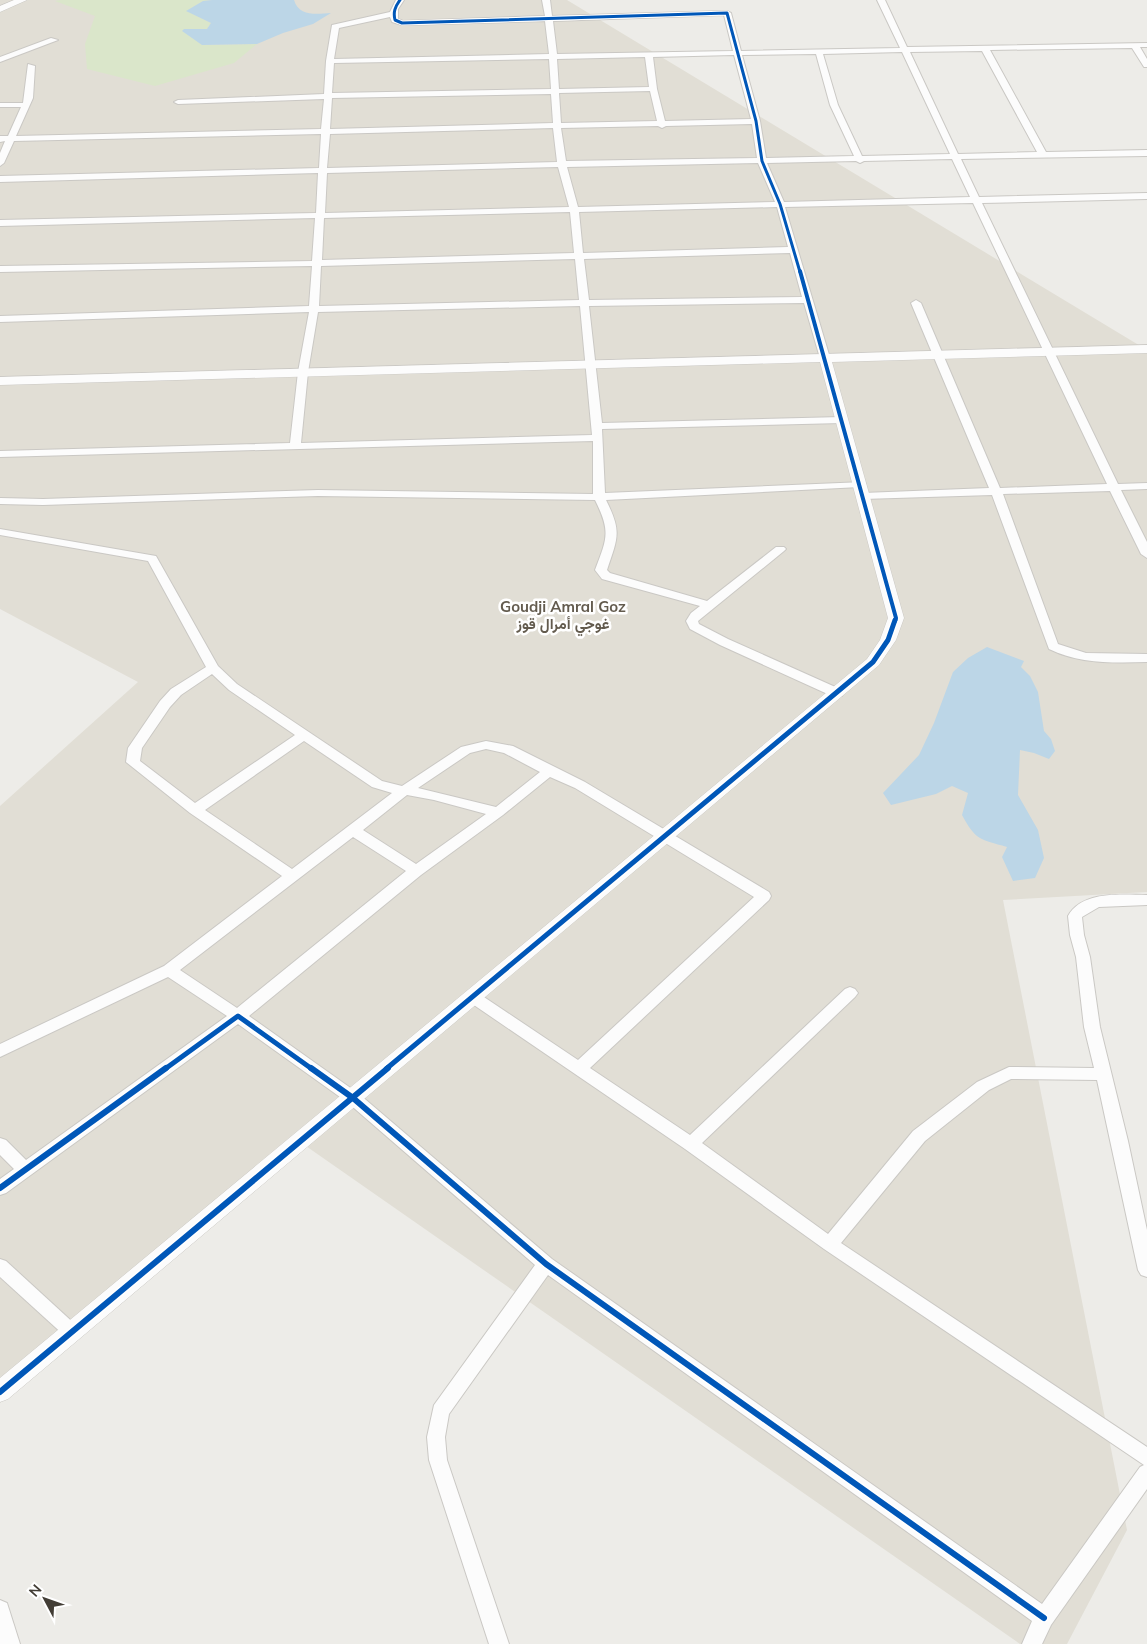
<svg xmlns="http://www.w3.org/2000/svg" width="1147" height="1644" viewBox="0 0 1147 1644" font-family="Mulish,Vazirmatn,sans-serif">
<rect width="100%" height="100%" fill="#edece8"/>
<polygon fill="#e1ded5" points="0,0 567,0 1147,350 1147,892 1003,900 1127,1530 1067,1644 1020,1644 303,1144 0,1403 0,806 138,682 0,609"/>
<polygon fill="#dae6ca" points="60,0 212,0 203,1 187,11 211,23 207,29 184,29 202,45 257,44 234,63 155,86 87,69 85,44 95,16 55,1"/>
<g fill="#bcd6e7">
<path d="M 212,0 L 294,0 C 299,17 317,14 331,13 L 313,24 L 283,33 L 257,44 L 202,45 L 182,31 L 184,29 L 207,29 L 211,23 L 186,11 L 203,1 Z"/>
<path d="M 987,647 L 1024,661 L 1021,667 L 1030,676 L 1038,692 L 1044,731 L 1051,739 L 1055,751 L 1049,759 L 1034,753 L 1020,750 L 1018,795 L 1038,830 L 1044,858 L 1035,878 L 1013,881 L 1002,857 L 1007,847 C 980,839 976,841 962,815 L 968,793 L 952,786 L 936,794 L 891,805 L 883,793 L 919,755 L 934,723 L 953,672 L 968,658 Z"/>
</g>
<g fill="none" stroke-linecap="round" stroke-linejoin="round">
<g stroke="#cac8c4" stroke-width="2">
<g id="minor">
<path d="M 396,0 L 404,0 L 398,9 L 398,19 L 403,21 L 545,16 L 542,0 L 550,0 L 552,16 L 727,11 L 731,13 L 741,51 L 900,48 L 877,0 L 885,0 L 907,47 L 1147,43 L 1147,47 L 1140,47 L 1147,59 L 1147,67 L 1144,67 L 1132,48 L 990,50 L 1046,152 L 1147,150 L 1147,156 L 961,159 L 979,197 L 1147,193 L 1147,199 L 982,203 L 1118,484 L 1147,483 L 1147,489 L 1121,490 L 1147,542 L 1147,558 L 1141,554 L 1110,491 L 1003,494 L 1058,644 L 1086,653 L 1147,654 L 1147,662 C 1114,663 1079,664 1049,649 L 992,495 L 863,499 L 857,496 L 863,493 L 989,488 L 911,303 L 916,300 L 921,303 L 1000,488 L 1107,484 L 973,203 L 785,207 L 830,358 L 829,360 L 825,361 L 820,358 L 804,303 L 589,306 L 602,423 L 842,417 L 847,420 L 842,423 L 602,429 L 605,493 L 864,482 L 866,484 L 860,487 L 606,500 C 622,532 618,537 607,570 L 610,573 L 707,601 L 776,547 L 784,547 L 786,549 L 784,551 L 698,621 L 699,624 L 728,639 L 842,690 L 843,693 L 842,696 L 832,696 L 720,645 L 690,629 L 686,621 L 691,613 L 700,606 L 602,579 L 595,570 C 607,538 611,532 595,500 L 318,496 L 43,505 L 0,504 L 0,498 L 43,499 L 318,490 L 593,494 L 593,441 L 0,457 L 0,451 L 290,443 L 298,372 L 309,312 L 0,322 L 0,316 L 309,306 L 312,266 L 0,272 L 0,266 L 312,261 L 315,218 L 0,226 L 0,220 L 316,213 L 318,173 L 0,182 L 0,176 L 319,168 L 321,134 L 14,141 L 4,163 L 0,166 L 0,153 L 5,141 L 0,142 L 0,136 L 8,136 L 21,107 L 0,107 L 0,103 L 23,103 L 28,64 L 35,66 L 33,98 L 16,136 L 321,129 L 324,99 L 178,104 L 174,102 L 178,100 L 324,94 L 326,61 L 332,25 L 390,12 ZM 724,15 L 733,51 L 557,54 L 553,21 ZM 390,17 L 392,22 L 402,25 L 545,21 L 549,54 L 334,59 L 339,28 ZM 982,51 L 1037,152 L 958,154 L 910,52 ZM 902,52 L 950,154 L 862,156 L 838,105 L 823,54 ZM 816,54 L 830,105 L 854,156 L 766,158 L 760,121 L 742,55 ZM 734,55 L 751,119 L 665,121 L 657,89 L 653,57 ZM 645,57 L 649,87 L 559,89 L 557,59 ZM 549,59 L 551,89 L 332,93 L 334,63 ZM 650,91 L 657,121 L 561,123 L 559,93 ZM 551,94 L 553,123 L 330,129 L 332,98 ZM 752,124 L 757,158 L 566,161 L 561,128 L 658,126 L 662,128 L 666,126 ZM 553,128 L 557,162 L 327,168 L 330,134 ZM 952,159 L 970,197 L 784,202 L 767,163 L 856,161 L 860,163 L 864,161 ZM 758,163 L 775,202 L 578,207 L 567,167 ZM 558,167 L 569,207 L 325,213 L 327,173 ZM 777,207 L 788,247 L 583,253 L 579,212 ZM 570,212 L 574,253 L 322,260 L 324,218 ZM 790,253 L 802,297 L 589,300 L 584,259 ZM 575,259 L 579,300 L 319,306 L 321,266 ZM 580,306 L 592,435 L 301,443 L 308,372 L 318,312 Z"/>
<polygon points="51,38 58,40 0,62 0,57"/>
<path d="M 0,529 L 156,556 L 218,666 L 237,684 L 382,781 L 402,786 L 461,747 L 486,741 L 513,746 L 585,782 L 769,892 L 771,896 L 769,900 L 590,1068 L 690,1135 L 845,989 L 850,987 L 855,989 L 858,993 L 855,997 L 702,1143 L 828,1234 L 913,1131 L 977,1082 L 1009,1067 L 1094,1068 L 1084,1027 L 1076,957 L 1070,935 L 1068,916 C 1083,890 1122,895 1147,895 L 1147,905 L 1099,907 L 1082,917 L 1084,935 L 1090,957 L 1100,1027 L 1128,1141 L 1147,1230 L 1147,1277 L 1141,1275 L 1138,1270 L 1097,1080 L 1011,1079 L 989,1090 L 925,1141 L 841,1243 L 1147,1447 L 1147,1489 L 1051,1625 L 1042,1644 L 1022,1644 L 1032,1621 L 548,1275 L 449,1414 L 445,1437 L 447,1460 L 509,1644 L 489,1644 L 429,1460 L 427,1437 L 434,1405 L 535,1265 L 347,1102 L 238,1024 L 6,1193 L 0,1195 L 0,1179 L 14,1169 L 0,1155 L 0,1138 L 6,1140 L 26,1160 L 227,1016 L 168,977 L 0,1057 L 0,1044 L 164,966 L 282,876 L 190,813 L 126,762 L 128,748 L 160,701 L 171,689 L 206,667 L 148,561 L 0,535 ZM 212,674 L 229,690 L 295,735 L 195,803 L 140,761 L 142,748 L 170,707 L 181,695 ZM 304,741 L 372,787 L 392,793 L 292,869 L 205,810 ZM 486,749 L 504,753 L 540,772 L 496,807 L 418,788 L 470,753 ZM 550,777 L 575,788 L 754,897 L 578,1060 L 478,993 L 473,991 L 468,993 L 465,997 L 468,1001 L 685,1149 L 824,1249 L 1144,1465 L 1140,1467 L 1042,1604 L 552,1259 L 359,1094 L 249,1016 L 421,875 L 503,815 ZM 407,795 L 434,800 L 486,814 L 416,864 L 363,830 ZM 353,837 L 406,871 L 237,1008 L 180,970 Z"/>
<polygon points="0,1259 6,1261 78,1327 81,1332 78,1337 72,1340 66,1337 0,1277"/>
<polygon points="0,1600 7,1603 20,1644 0,1644"/>
</g>
</g>
<g stroke="#cac8c4" stroke-width="1">
<g id="tertiary">
<polygon points="14,0 27,0 0,12 0,6"/>
<polygon points="1147,345 1147,353 832,362 904,618 896,640 879,665 8,1399 0,1402 0,1378 867,659 880,640 888,618 820,362 0,385 0,377"/>
</g>
</g>
<use href="#minor" fill="#fcfcfc" fill-rule="evenodd"/>
<use href="#tertiary" fill="#fcfcfc" fill-rule="evenodd"/>
<g stroke="#fff" stroke-width="5">
<path id="cycleway-far3" d="M 400,0 C 395,7 393,12 395,20 L 402,23 L 727,13 L 756,121 L 762,161 L 780,204 L 800,272"/>
</g>
<g stroke="#fff" stroke-width="6">
<polyline id="cycleway-far2" points="800,271 896,618 895,621"/>
</g>
<g stroke="#fff" stroke-width="8">
<g id="cycleway-far1">
<polyline points="165,1069 238,1016 312,1069"/>
<polyline points="386,1069 873,662 888,640 895,620"/>
</g>
</g>
<g stroke="#fff" stroke-width="9">
<g id="cycleway">
<polyline points="311,1068 353,1098 546,1264 1044,1618"/>
<polyline points="0,1188 166,1068"/>
<polyline points="0,1392 388,1068"/>
</g>
</g>
<use href="#cycleway-far3" stroke="#0057b8" stroke-width="3"/>
<use href="#cycleway-far2" stroke="#0057b8" stroke-width="4"/>
<use href="#cycleway-far1" stroke="#0057b8" stroke-width="5"/>
<use href="#cycleway" stroke="#0057b8" stroke-width="6"/>
</g>
<g text-anchor="middle" stroke-width="5" stroke-linejoin="round" paint-order="stroke">
<g font-size="15" font-weight="bold" fill="#635b4e" stroke="#fff">
<text x="563" y="612">Goudji Amral Goz<tspan x="563" dy="17">غوجي أمرال قوز</tspan></text>
</g>
</g>
<g transform="translate(45 1599) rotate(311)" stroke="#ffffff" stroke-width="4" paint-order="stroke">
<path d="M0-4L9 19L0 12L-9 19Z" fill="#423d35"/>
<text y="-8" font-size="14" font-weight="bold" text-anchor="middle" fill="#423d35">N</text>
</g>
</svg>
